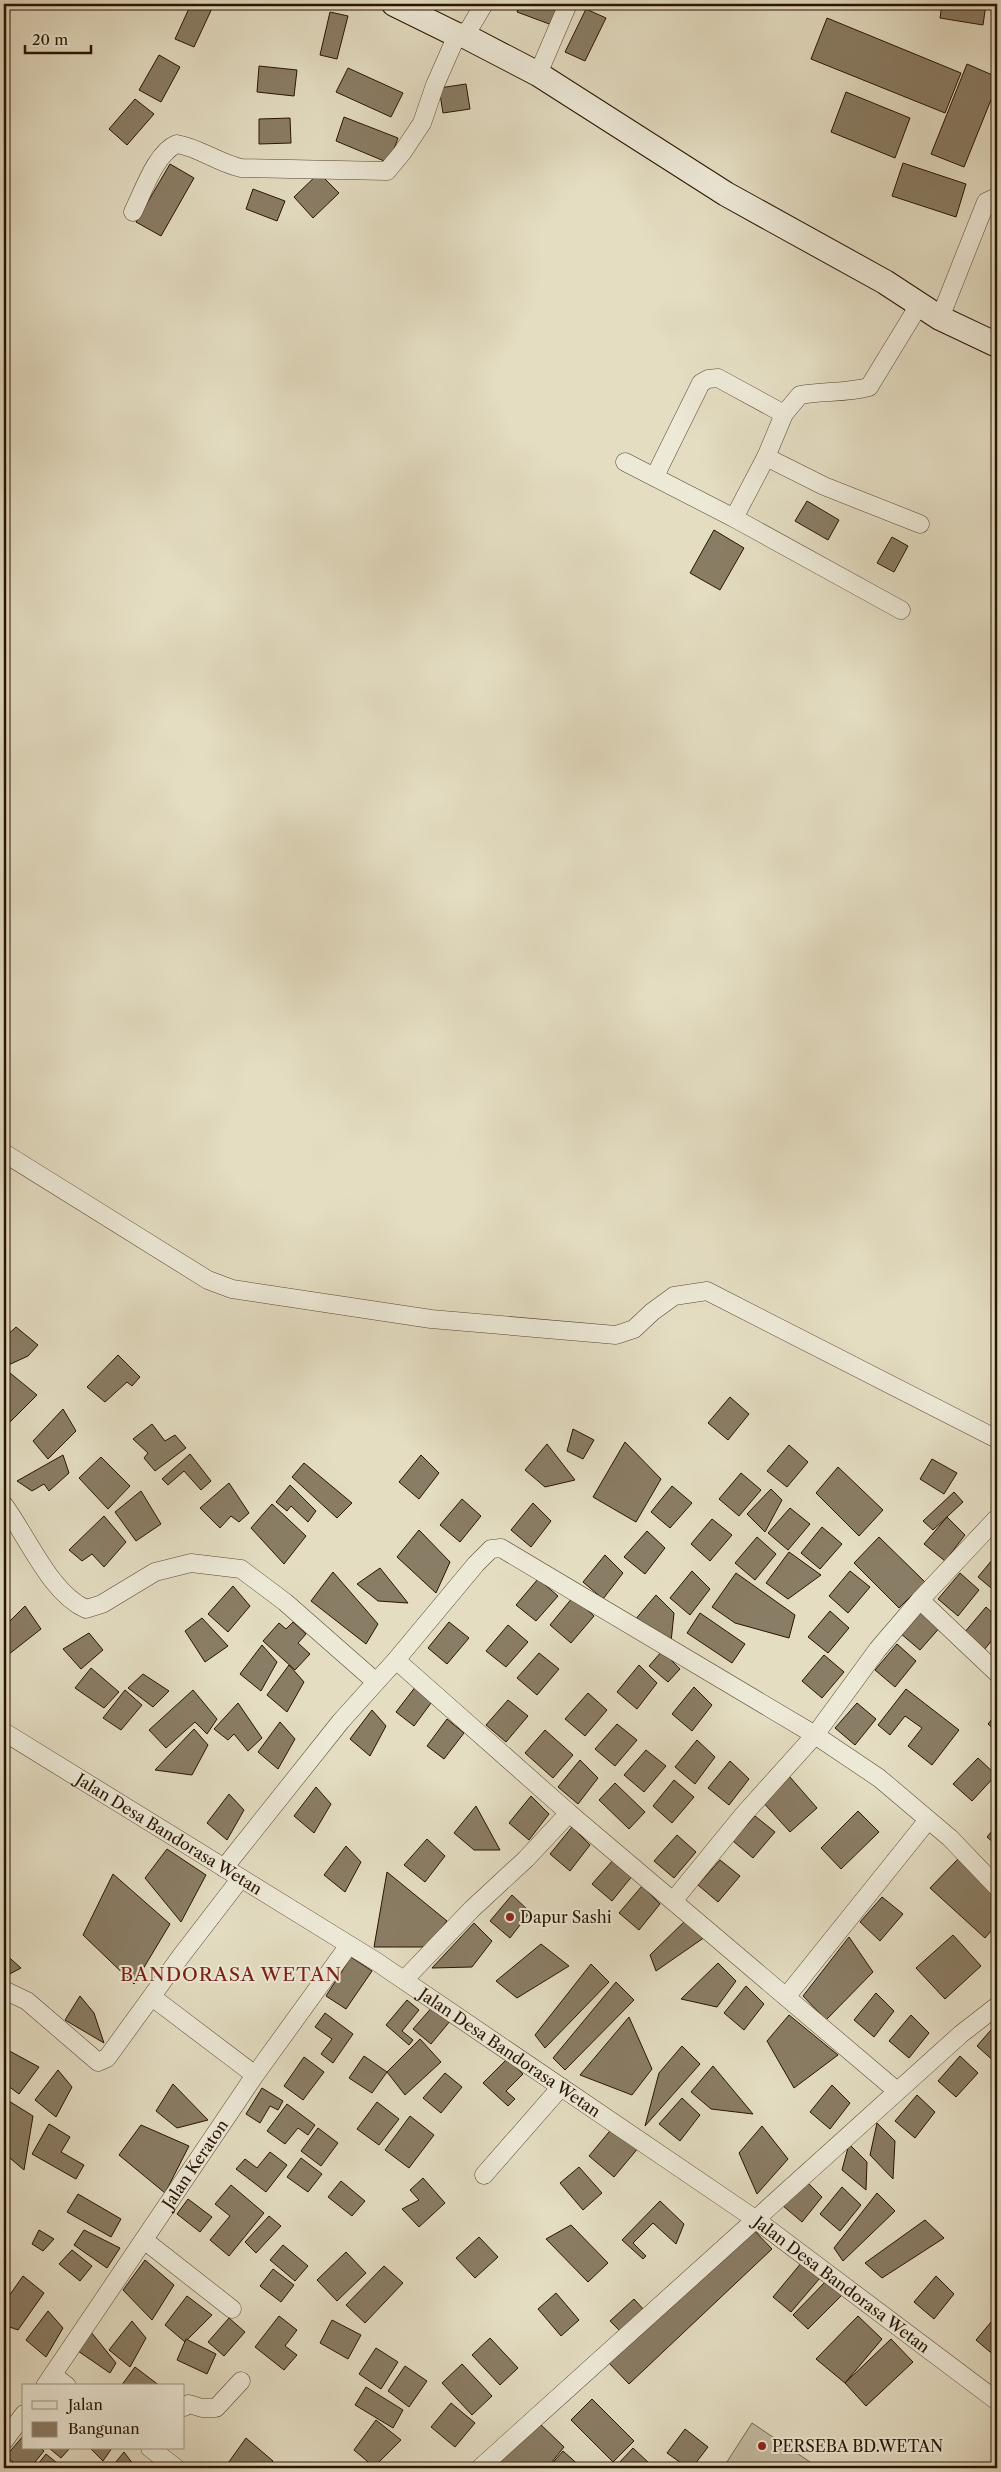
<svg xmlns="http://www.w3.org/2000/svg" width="1001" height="2472" viewBox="0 0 1001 2472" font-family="'Libre Caslon Text',serif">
<rect width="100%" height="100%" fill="#e4ddc2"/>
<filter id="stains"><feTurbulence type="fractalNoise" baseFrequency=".004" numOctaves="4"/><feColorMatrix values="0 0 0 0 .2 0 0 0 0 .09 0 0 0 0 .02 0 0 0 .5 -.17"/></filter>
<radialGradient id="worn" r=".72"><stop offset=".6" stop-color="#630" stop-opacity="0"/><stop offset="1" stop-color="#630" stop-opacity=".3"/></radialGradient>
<polygon fill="#c4bba1" stroke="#766851" points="752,2423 819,2468 723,2468"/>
<g fill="#8a7d65" stroke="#281401">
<polygon points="191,4 214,4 194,47 175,39"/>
<polygon points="520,4 546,4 545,6 558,11 552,25 517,12"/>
<polygon points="942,4 986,4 983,25 940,18"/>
<polygon points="586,9 606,18 585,61 565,52"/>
<polygon points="330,12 348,16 337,59 320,55"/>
<polygon points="827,18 961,73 945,113 811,59"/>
<polygon points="159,55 180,67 161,102 139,90"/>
<polygon points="967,64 997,77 997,85 964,167 931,154"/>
<polygon points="259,66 297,70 294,96 257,92"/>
<polygon points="348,68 403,93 391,117 336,92"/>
<polygon points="466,84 470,109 443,113 439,88"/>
<polygon points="846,92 910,118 895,158 831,132"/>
<polygon points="135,99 154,114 127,145 109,129"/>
<polygon points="344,117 398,138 389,163 336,141"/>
<polygon points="290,118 291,143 259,144 259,119"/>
<polygon points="903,163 966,184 956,217 892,196"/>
<polygon points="170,164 194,178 161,236 136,222"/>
<polygon points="319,173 339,193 313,218 294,197"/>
<polygon points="253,189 285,201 277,221 246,209"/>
<polygon points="807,501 839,520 828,540 795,521"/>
<polygon points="714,530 744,548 720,590 690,573"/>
<polygon points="892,537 908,546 894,572 877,563"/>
<polygon points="16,1327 38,1345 28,1356 4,1367 4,1338"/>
<polygon points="118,1355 140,1377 132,1386 127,1382 105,1402 87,1387"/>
<polygon points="10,1373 37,1395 8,1424 4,1420 4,1380"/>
<polygon points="730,1397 749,1414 728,1440 708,1423"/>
<polygon points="63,1409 76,1431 48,1459 33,1441"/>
<polygon points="152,1424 165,1441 175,1435 186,1448 155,1471 144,1458 148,1453 133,1439"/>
<polygon points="573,1429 594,1440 583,1459 567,1451"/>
<polygon points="625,1442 661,1479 636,1522 593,1497"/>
<polygon points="547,1444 575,1480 545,1487 525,1470"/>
<polygon points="789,1445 808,1462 787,1487 767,1471"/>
<polygon points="190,1454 211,1481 201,1490 184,1471 168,1485 162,1479"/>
<polygon points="63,1455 69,1473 49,1491 44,1484 32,1491 17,1481"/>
<polygon points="421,1455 439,1473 419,1499 399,1482"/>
<polygon points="101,1457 130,1486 108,1509 79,1478"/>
<polygon points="932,1459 957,1473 944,1494 920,1479"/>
<polygon points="304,1463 352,1503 337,1518 292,1477"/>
<polygon points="838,1467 883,1510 859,1536 816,1493"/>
<polygon points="741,1473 761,1490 739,1516 719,1499"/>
<polygon points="229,1483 249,1513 239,1522 231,1516 220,1528 200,1508"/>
<polygon points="290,1485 316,1511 308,1522 291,1506 287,1511 276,1502"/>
<polygon points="672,1486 692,1503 670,1528 651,1512"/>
<polygon points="771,1489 782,1500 765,1532 747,1514"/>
<polygon points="141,1491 161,1524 136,1541 115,1512"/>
<polygon points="954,1492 963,1502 933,1530 923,1521"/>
<polygon points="462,1499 481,1516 460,1542 440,1525"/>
<polygon points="533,1503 551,1521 531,1547 511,1530"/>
<polygon points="272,1504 306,1536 284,1564 251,1528"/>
<polygon points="790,1508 810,1524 788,1550 768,1533"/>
<polygon points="104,1516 126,1542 104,1567 92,1554 82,1561 69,1550"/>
<polygon points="947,1517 965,1535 945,1561 924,1544"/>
<polygon points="712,1519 732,1535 710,1561 691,1544"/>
<polygon points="822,1527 842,1544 820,1569 801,1553"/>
<polygon points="419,1530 450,1562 436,1593 397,1557"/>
<polygon points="647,1531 665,1548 645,1574 624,1557"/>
<polygon points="757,1537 776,1554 755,1580 735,1563"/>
<polygon points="879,1537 925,1582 899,1608 854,1563"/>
<polygon points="789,1552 821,1575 788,1599 766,1583"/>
<polygon points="997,1554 997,1593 978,1577"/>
<polygon points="605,1555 623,1573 603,1599 583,1582"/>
<polygon points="380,1568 408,1603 378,1601 357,1584"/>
<polygon points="692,1571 710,1589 690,1615 670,1598"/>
<polygon points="850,1571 870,1587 848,1613 829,1596"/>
<polygon points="333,1572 378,1624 366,1644 311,1601"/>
<polygon points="736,1573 795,1615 789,1638 735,1623 712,1607"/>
<polygon points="960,1573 979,1590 958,1616 938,1599"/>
<polygon points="538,1579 558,1596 536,1621 516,1605"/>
<polygon points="233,1586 250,1606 228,1632 208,1614"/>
<polygon points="656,1595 674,1613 671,1642 634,1621"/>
<polygon points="573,1597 594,1616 571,1643 550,1625"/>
<polygon points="25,1606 41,1629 4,1658 4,1627"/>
<polygon points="986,1607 997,1617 997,1634 984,1650 964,1633"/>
<polygon points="922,1608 942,1625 920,1650 900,1633"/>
<polygon points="830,1611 849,1628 828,1653 808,1637"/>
<polygon points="700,1613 745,1644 732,1663 687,1633"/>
<polygon points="202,1618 228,1646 205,1662 185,1631"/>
<polygon points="293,1622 306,1634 298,1643 310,1654 295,1670 263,1641 279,1623 286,1629"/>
<polygon points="449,1622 469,1638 447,1664 428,1648"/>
<polygon points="508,1625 528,1642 506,1667 486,1651"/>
<polygon points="89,1633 103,1650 81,1669 63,1649"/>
<polygon points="897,1644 916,1661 895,1687 875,1670"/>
<polygon points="262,1645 277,1662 261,1691 240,1674"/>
<polygon points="662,1651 680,1669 668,1682 649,1666"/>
<polygon points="539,1653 559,1669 537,1695 517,1678"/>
<polygon points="824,1655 844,1672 822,1698 802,1681"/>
<polygon points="289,1665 304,1682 287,1712 267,1695"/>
<polygon points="639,1665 657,1683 637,1709 617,1692"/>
<polygon points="91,1668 119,1692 104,1708 75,1688"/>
<polygon points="143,1674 169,1691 153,1707 128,1688"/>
<polygon points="416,1686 434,1699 414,1726 396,1712"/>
<polygon points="694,1687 712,1705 692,1731 672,1714"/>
<polygon points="906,1689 959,1730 932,1765 908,1746 922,1728 905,1716 890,1735 878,1725"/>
<polygon points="125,1690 142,1705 121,1730 103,1718"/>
<polygon points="193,1690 217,1719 207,1734 195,1722 166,1748 149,1730"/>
<polygon points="588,1693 607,1710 585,1736 565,1719"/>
<polygon points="508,1700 528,1716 506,1742 486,1725"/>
<polygon points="238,1703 262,1738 248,1751 234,1734 228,1740 214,1729"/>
<polygon points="857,1703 876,1719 855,1745 835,1728"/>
<polygon points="372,1710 386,1726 370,1756 350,1739"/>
<polygon points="997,1713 997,1732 988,1724"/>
<polygon points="447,1719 464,1733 444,1759 427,1746"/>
<polygon points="280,1722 295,1739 278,1769 258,1752"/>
<polygon points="617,1724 637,1740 615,1766 595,1749"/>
<polygon points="194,1729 208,1745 192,1775 155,1770"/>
<polygon points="545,1730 573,1755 553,1778 525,1753"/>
<polygon points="697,1740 715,1757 695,1784 675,1767"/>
<polygon points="646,1750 666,1766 644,1792 624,1775"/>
<polygon points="978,1758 996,1775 972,1801 953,1784"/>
<polygon points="580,1760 598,1778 578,1804 558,1787"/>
<polygon points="730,1761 749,1779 729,1805 708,1788"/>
<polygon points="789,1776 817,1808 790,1832 761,1800"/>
<polygon points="674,1780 694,1797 672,1823 653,1806"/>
<polygon points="615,1783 645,1812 629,1829 599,1800"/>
<polygon points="316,1787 331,1804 314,1833 294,1816"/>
<polygon points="229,1794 244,1810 227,1840 207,1823"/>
<polygon points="531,1796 549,1814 529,1840 509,1823"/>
<polygon points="476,1806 500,1850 474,1850 454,1833"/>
<polygon points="858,1811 879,1832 841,1869 821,1848"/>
<polygon points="755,1816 775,1832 753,1858 733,1841"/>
<polygon points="997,1825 997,1846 987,1837"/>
<polygon points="572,1827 590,1845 570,1871 550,1854"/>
<polygon points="677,1835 696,1852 674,1878 654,1861"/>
<polygon points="427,1839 445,1856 425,1882 404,1865"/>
<polygon points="346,1846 361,1862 345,1892 324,1875"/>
<polygon points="167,1849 206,1875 181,1922 145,1878"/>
<polygon points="959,1858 997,1893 997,1924 985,1938 930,1888"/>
<polygon points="614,1859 633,1875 612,1901 592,1884"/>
<polygon points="720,1860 740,1876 718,1902 698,1885"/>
<polygon points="387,1872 447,1921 427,1947 374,1947"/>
<polygon points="113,1874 170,1924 134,1984 83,1935"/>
<polygon points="642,1886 660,1904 639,1930 619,1913"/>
<polygon points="512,1895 530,1912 510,1938 490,1921"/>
<polygon points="882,1897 903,1914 880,1941 860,1922"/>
<polygon points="687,1919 705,1937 656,1971 650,1955"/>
<polygon points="474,1923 492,1941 472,1967 432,1968"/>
<polygon points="953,1935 981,1966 945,1999 916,1968"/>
<polygon points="849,1937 873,1972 826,2020 803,1996"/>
<polygon points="541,1944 569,1966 517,1998 496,1981"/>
<polygon points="4,1953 21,1968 4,1977"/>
<polygon points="351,1957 372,1971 346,2009 326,1996"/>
<polygon points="718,1963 736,1981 717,2007 681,1999"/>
<polygon points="591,1964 609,1982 545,2048 535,2035"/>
<polygon points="616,1982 634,2000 565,2070 553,2058"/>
<polygon points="746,1986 764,2004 744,2030 724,2013"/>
<polygon points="876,1993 894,2011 874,2037 854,2020"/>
<polygon points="80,1996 94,2013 104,2043 65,2020"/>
<polygon points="407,2000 419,2010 402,2031 413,2040 409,2045 386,2025"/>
<polygon points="434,2005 451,2020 431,2044 413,2029"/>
<polygon points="325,2013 353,2034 333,2063 321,2054 332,2039 315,2027"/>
<polygon points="789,2015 838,2055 794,2088 767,2041"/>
<polygon points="911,2015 929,2033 909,2058 889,2041"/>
<polygon points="629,2017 652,2069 632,2095 580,2075"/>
<polygon points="997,2023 997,2064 977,2046"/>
<polygon points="420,2039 441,2062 405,2095 387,2072"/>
<polygon points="682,2046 700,2064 645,2126 659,2073"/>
<polygon points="4,2048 39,2067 19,2094 4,2083"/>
<polygon points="364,2056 387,2072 372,2093 349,2078"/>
<polygon points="960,2056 978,2073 956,2097 938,2081"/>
<polygon points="304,2057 324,2072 303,2100 284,2086"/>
<polygon points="507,2059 523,2074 506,2091 515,2099 508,2106 483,2083"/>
<polygon points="713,2066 753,2114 711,2109 691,2092"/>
<polygon points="58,2070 72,2087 56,2117 35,2100"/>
<polygon points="445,2073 462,2087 441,2113 423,2098"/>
<polygon points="173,2084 208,2120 177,2128 156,2111"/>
<polygon points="832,2085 850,2103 830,2129 810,2112"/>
<polygon points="262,2088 283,2101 278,2110 270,2106 260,2123 246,2114"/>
<polygon points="917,2095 935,2112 915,2138 895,2121"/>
<polygon points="4,2098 33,2116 24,2170 4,2153"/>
<polygon points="682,2098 700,2115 680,2141 659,2124"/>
<polygon points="377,2102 399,2119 379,2145 357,2129"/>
<polygon points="287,2104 315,2125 308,2135 298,2128 285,2144 267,2131"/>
<polygon points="410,2116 434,2135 409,2168 385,2150"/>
<polygon points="877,2123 895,2141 893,2179 870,2155"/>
<polygon points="49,2124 70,2137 61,2152 84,2165 76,2179 32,2154"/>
<polygon points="141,2125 189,2146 165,2193 119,2155"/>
<polygon points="614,2126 639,2147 614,2177 589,2156"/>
<polygon points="762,2126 788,2159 757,2194 739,2153"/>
<polygon points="318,2128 338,2143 321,2166 301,2151"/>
<polygon points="849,2144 867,2162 866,2190 842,2170"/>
<polygon points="270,2152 287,2165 266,2192 236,2169 245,2159 257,2168"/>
<polygon points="301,2158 322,2174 308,2192 287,2177"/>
<polygon points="579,2167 602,2193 583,2210 560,2183"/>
<polygon points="423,2178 445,2203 419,2227 402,2209 419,2200 410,2190"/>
<polygon points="804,2179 822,2197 802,2222 782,2205"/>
<polygon points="341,2181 365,2201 352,2216 328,2197"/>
<polygon points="231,2185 264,2213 229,2256 210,2240 230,2216 215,2204"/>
<polygon points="842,2187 861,2205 840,2231 820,2214"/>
<polygon points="877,2193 895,2211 843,2261 834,2248"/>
<polygon points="78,2194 121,2219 111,2237 67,2212"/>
<polygon points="188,2199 212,2217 200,2232 177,2214"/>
<polygon points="660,2201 684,2224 676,2244 653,2223 633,2243 646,2256 643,2259 622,2240"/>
<polygon points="269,2216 281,2226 256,2253 245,2242"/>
<polygon points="925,2220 944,2238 882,2278 865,2263"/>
<polygon points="571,2225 608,2263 588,2282 546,2239"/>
<polygon points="751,2227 772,2249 629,2384 608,2362"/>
<polygon points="39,2230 54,2239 43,2251 32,2244"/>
<polygon points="84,2230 120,2248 107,2268 74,2245"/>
<polygon points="479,2237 498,2257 475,2278 456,2258"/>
<polygon points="283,2245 308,2266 295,2281 270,2260"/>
<polygon points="72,2250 92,2266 80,2281 59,2264"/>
<polygon points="346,2252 366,2273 337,2301 317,2280"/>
<polygon points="145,2260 174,2285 152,2320 123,2290"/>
<polygon points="802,2262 820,2278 791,2312 773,2297"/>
<polygon points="384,2266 403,2283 365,2323 346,2305"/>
<polygon points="273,2269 294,2285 281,2302 260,2286"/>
<polygon points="23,2276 44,2293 18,2330 4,2325 4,2303"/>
<polygon points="936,2276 954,2294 934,2319 914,2302"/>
<polygon points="827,2280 842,2295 808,2329 793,2315"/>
<polygon points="556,2293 579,2320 561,2336 538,2309"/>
<polygon points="187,2296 212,2315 185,2342 165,2325"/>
<polygon points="634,2299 645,2311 622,2333 610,2321"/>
<polygon points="48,2311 63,2328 46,2357 26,2340"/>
<polygon points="997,2315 997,2356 996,2357 976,2340"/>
<polygon points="279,2316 297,2330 285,2346 297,2355 284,2370 255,2347"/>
<polygon points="858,2316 882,2339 845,2383 816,2359"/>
<polygon points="229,2318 245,2332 224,2356 208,2342"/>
<polygon points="332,2320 361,2335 348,2359 320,2343"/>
<polygon points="132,2321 146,2338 130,2367 109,2350"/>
<polygon points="91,2332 116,2363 110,2373 78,2351"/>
<polygon points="490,2338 518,2368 500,2385 472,2355"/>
<polygon points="186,2339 216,2354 207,2374 177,2360"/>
<polygon points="891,2339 913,2362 866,2406 845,2383"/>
<polygon points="376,2348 398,2362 381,2389 359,2374"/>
<polygon points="462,2364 492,2396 472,2415 442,2383"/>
<polygon points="405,2366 427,2381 409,2407 388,2391"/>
<polygon points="135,2367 160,2386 121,2386"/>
<polygon points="366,2387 403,2410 393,2428 355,2405"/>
<polygon points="592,2399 634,2441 613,2462 571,2420"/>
<polygon points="451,2403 475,2423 455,2447 431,2427"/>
<polygon points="376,2420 401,2440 374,2467 354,2450"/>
<polygon points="538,2422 564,2447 547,2468 501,2468 497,2464"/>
<polygon points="685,2429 708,2447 692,2468 688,2468 667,2453"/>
<polygon points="24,2435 24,2448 41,2448 44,2451 30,2468 20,2468 6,2456"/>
<polygon points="246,2438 273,2461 266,2468 259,2468 255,2464 250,2468 228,2468 226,2466"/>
<polygon points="49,2448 70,2448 61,2458"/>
<polygon points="90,2448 112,2448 103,2461"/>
<polygon points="633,2448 650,2464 646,2468 620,2468 617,2465"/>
<polygon points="563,2451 582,2468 548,2468"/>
<polygon points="124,2452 136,2468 111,2468"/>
<polygon points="46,2454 57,2463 60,2468 35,2468"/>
</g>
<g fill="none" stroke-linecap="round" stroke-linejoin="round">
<g stroke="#574631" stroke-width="19">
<g id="street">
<polyline points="465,36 484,4"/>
<polyline points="538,74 568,4"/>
<path d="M 133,212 C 143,192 156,152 177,144 C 200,148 218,163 241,168 L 387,171 L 402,153 L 422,123 L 435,85 L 457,35"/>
<path d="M 919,305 L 869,387 C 846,393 823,391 800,395 L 784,414 L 766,457 L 824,486 L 920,524"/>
<polyline points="940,318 986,202 997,197"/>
<polyline points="625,462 734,518 766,457"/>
<polyline points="655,476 701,383 708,379 718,378 784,414"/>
<polyline points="734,518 901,610"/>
<polyline points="4,1153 208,1280 232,1289 431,1319 616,1335 634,1329 652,1312 674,1296 707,1291 997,1439"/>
<path d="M 4,1505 C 27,1536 50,1593 86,1609 L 102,1604 L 155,1572 L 191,1563 L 241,1569 L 285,1602 L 376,1682"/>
<polyline points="920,1600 997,1673"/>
<polyline points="396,1660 476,1564 491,1549 501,1548 815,1735 879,1778 950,1838 997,1887"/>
<path id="s1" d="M 4,1732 L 377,1962 L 755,2219 L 997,2401"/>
<polyline points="224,1868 341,1721 396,1660 569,1813"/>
<polyline points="673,1901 744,1814 815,1735 878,1649 920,1600 997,1518"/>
<polyline points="404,1980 472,1909 526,1859 569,1813 897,2091"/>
<polyline points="4,1990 27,2001 98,2062 107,2058 181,1956 241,1878"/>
<polyline points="152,1997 255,2075"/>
<polyline points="786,1997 928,1820"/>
<polyline points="484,2175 561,2087"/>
<polyline points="144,2240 232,2309"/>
<polyline points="53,2375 67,2386"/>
<path id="s2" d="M 45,2386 L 255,2075 L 349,1945"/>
<polyline points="184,2407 189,2404 202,2408 216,2408 241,2381"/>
<polyline points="4,2441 24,2414"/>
<polyline points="150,2448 176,2468"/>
<polyline points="480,2468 961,2034 997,2006"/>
</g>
</g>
<g stroke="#281401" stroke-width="26">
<polyline id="secondary" points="394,4 457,35 465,36 538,74 726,194 885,282 940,318 997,345"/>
</g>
<use href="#street" stroke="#ede9d7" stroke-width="18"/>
<use href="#secondary" stroke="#ede9d7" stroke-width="24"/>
</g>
<g fill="#8f2418" stroke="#ede9d7" stroke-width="2">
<circle cx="510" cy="1917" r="5"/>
<circle cx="762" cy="2446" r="5"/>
</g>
<g text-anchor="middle" stroke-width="4" stroke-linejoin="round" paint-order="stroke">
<g font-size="16" fill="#281401" stroke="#ede9d7">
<text dy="6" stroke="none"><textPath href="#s1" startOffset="194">Jalan Desa Bandorasa Wetan</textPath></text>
<text dy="6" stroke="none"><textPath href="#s1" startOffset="599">Jalan Desa Bandorasa Wetan</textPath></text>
<text dy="6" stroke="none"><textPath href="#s2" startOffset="268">Jalan Keraton</textPath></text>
<text dy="6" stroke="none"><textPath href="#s1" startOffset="1004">Jalan Desa Bandorasa Wetan</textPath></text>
</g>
<g font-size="16" fill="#281401" stroke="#ede9d7" text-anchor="start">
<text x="520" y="1923">Dapur Sashi</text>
<text x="772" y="2452">PERSEBA BD.WETAN</text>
</g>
<g font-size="19" letter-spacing="1" fill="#7a1f14" stroke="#ede9d7">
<text x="231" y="1981">BANDORASA WETAN</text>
</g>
</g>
<rect width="1001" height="2472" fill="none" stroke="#e4ddc2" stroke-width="20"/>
<rect x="5" y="5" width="991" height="2462" fill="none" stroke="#281401" stroke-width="2.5"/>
<rect x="10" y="10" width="981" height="2452" fill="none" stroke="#281401"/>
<rect x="22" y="2384" width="162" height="65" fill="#ede9d7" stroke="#9e9481"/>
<rect x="32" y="2401" width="25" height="8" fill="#ede9d7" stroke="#9e9481"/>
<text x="68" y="2410" font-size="15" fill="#281401">Jalan</text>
<rect x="32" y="2422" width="25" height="15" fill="#8a7d65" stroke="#9e9481"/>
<text x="68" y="2434" font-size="15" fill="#281401">Bangunan</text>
<path d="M25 45v8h66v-8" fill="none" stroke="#281401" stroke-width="2.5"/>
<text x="32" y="45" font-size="15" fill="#281401" stroke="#ede9d7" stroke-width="4" paint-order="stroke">20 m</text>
<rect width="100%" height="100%" filter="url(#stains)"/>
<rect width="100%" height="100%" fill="url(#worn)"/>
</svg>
